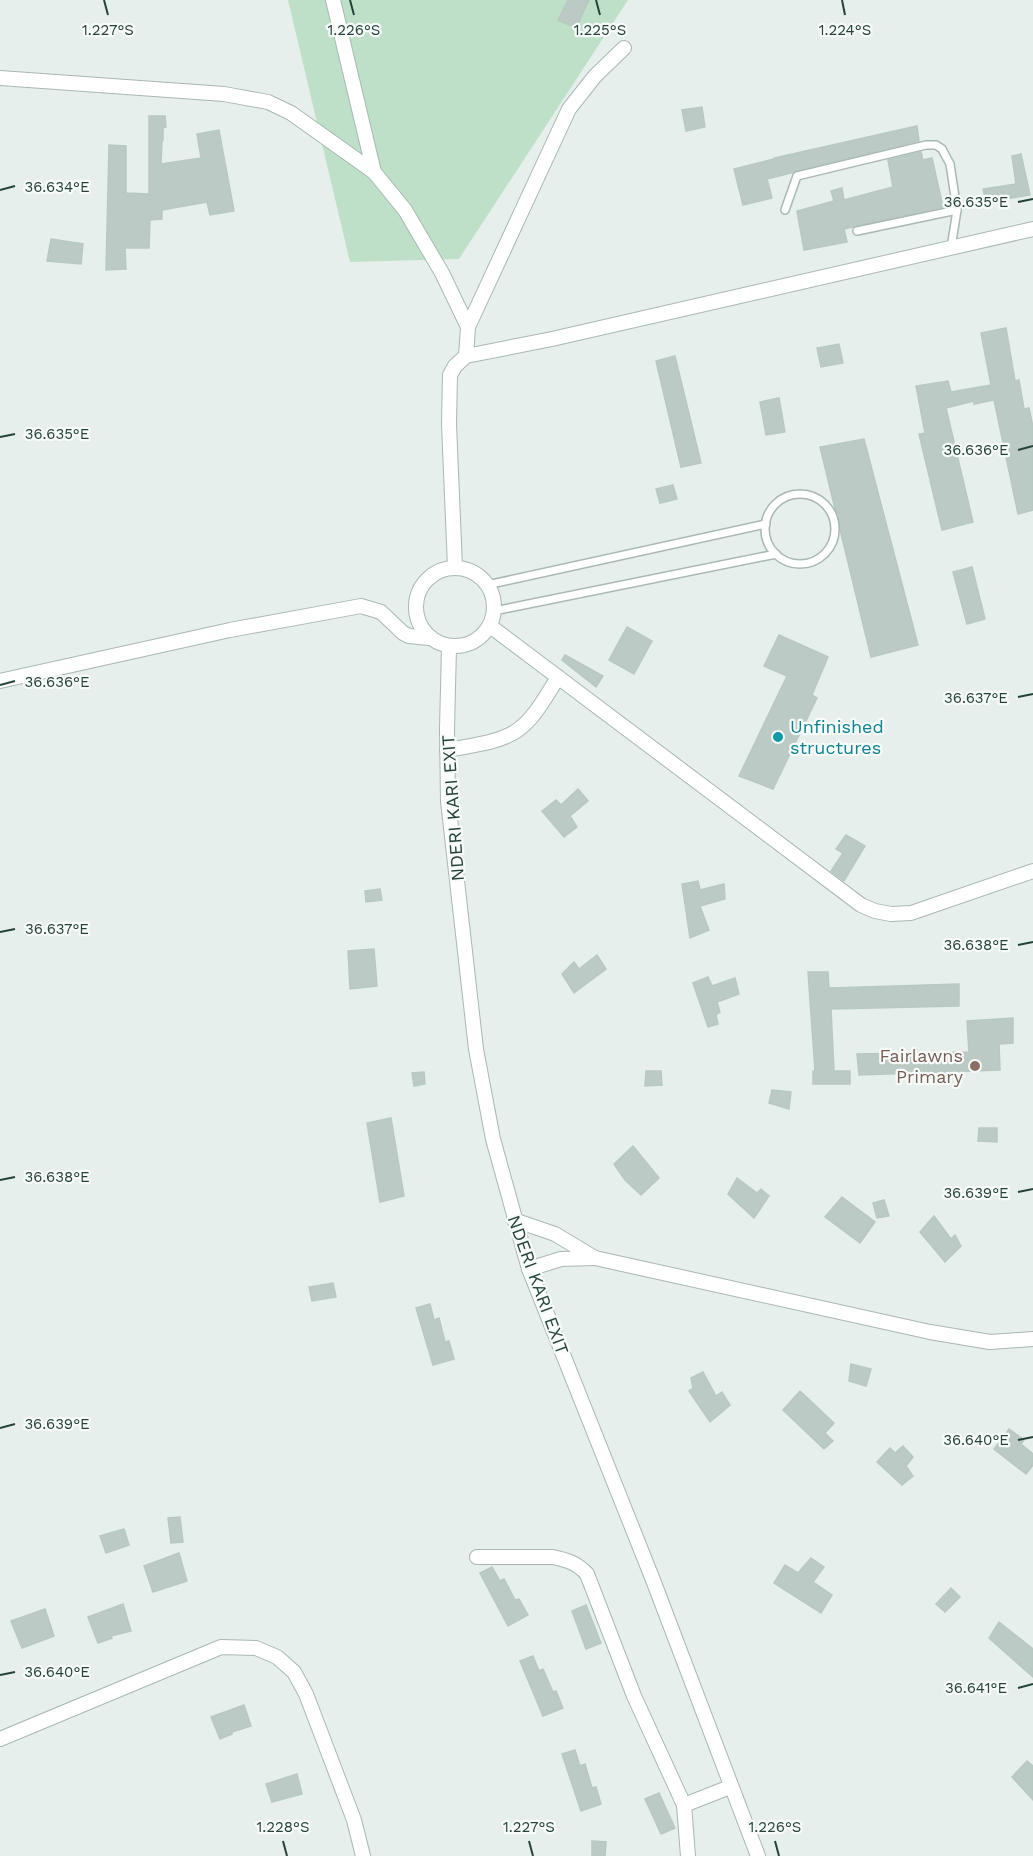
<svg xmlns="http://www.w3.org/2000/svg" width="1033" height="1856" viewBox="0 0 1033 1856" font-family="'Work Sans',sans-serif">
<rect width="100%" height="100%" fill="#e6efeb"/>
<polygon fill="#bfe0c8" points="288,0 628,0 459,259 350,262"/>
<g fill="#bbcac4" stroke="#b8c9c2" stroke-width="1.5">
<polygon points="568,0 589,0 576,28 558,20"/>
<polygon points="702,107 705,127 686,131 682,110"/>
<polygon points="149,116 165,116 166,127 163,128 163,140 162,140 161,164 201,158 197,134 219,130 234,211 210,215 207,202 162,210 162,219 150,220 149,248 125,248 126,269 106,270 109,145 126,146 126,193 149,194"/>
<polygon points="917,126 919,141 767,179 772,198 743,205 734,169 774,159 774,158"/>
<polygon points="921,152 923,160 932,158 943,207 844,229 847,242 804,250 797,211 834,201 831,191 842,188 844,200 893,187 888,160"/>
<polygon points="1021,154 1030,195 986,202 983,189 1016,184 1012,156"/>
<polygon points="51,239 83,244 81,264 47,261"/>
<polygon points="1006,328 1015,381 1019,380 1024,409 1029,408 1033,427 1033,510 1018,514 994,400 974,404 974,401 946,408 973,522 942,530 919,434 925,433 916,386 948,381 951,392 991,385 981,333"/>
<polygon points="839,344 843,363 821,367 817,348"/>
<polygon points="675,356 701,463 681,467 656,361"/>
<polygon points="779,398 785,432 766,435 760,402"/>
<polygon points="864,439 918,645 871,657 820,447"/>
<polygon points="673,485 677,499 660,503 656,489"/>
<polygon points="972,567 985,619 967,624 953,572"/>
<polygon points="627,627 652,641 634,674 609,660"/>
<polygon points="779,635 828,657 812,695 817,698 773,789 739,776 787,676 764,666"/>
<polygon points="565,655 603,676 596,687 562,660"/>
<polygon points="578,789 588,801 570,816 577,827 564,837 542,811 556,800 561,805"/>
<polygon points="846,835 865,846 844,881 831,871 843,853 836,849"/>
<polygon points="698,881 700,890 724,884 725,899 700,906 709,930 690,938 682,884"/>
<polygon points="380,889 382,900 366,902 365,891"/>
<polygon points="374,949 377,986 350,989 348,951"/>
<polygon points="597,955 606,969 574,993 562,974 574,962 579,969"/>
<polygon points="808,972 828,972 829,988 959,984 959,1006 831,1009 834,1071 850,1071 850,1084 813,1084 813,1071 815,1071"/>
<polygon points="708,977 712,986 735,978 739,994 717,1002 720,1012 716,1015 718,1024 708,1027 693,983"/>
<polygon points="1013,1018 1013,1043 999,1044 1000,1070 859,1075 857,1054 969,1052 967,1021"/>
<polygon points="646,1071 661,1071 662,1085 645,1086"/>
<polygon points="424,1072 425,1084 414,1086 412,1073"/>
<polygon points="772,1090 791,1092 789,1109 769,1103"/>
<polygon points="391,1118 404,1196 380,1202 367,1123"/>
<polygon points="979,1128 997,1128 997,1142 978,1141"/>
<polygon points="633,1146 659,1178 641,1195 625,1180 614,1164"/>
<polygon points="737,1178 757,1193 761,1189 769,1196 754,1218 728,1194"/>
<polygon points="842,1197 875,1222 860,1243 825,1217"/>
<polygon points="884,1200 889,1216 877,1218 873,1203"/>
<polygon points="934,1216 951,1239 955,1235 961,1246 945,1262 920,1232"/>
<polygon points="333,1283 336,1297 312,1301 309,1287"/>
<polygon points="430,1304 434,1320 439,1318 445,1342 449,1341 454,1359 433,1365 416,1308"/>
<polygon points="851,1364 871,1369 866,1386 849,1381"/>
<polygon points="703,1372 716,1396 722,1392 730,1405 710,1422 689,1391 693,1388 691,1378"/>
<polygon points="800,1391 834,1423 825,1433 833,1441 824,1449 783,1410"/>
<polygon points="1009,1429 1024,1440 1021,1444 1033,1454 1033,1465 1026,1474 994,1449"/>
<polygon points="903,1446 913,1457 906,1466 913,1476 902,1485 877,1462 890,1448 895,1453"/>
<polygon points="180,1517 183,1542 171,1543 168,1518"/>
<polygon points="124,1529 129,1545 106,1553 100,1536"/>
<polygon points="179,1553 187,1581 153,1592 144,1566"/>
<polygon points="811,1558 824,1567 813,1582 832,1595 821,1613 774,1583 785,1565 798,1573"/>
<polygon points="492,1567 500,1581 504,1579 515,1600 519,1599 528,1615 508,1626 480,1573"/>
<polygon points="951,1588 960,1597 945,1612 936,1604"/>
<polygon points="123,1604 131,1631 111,1636 112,1638 98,1643 88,1617"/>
<polygon points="586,1605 601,1643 586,1649 572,1611"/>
<polygon points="45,1609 54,1636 22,1648 11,1621"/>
<polygon points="999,1622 1033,1649 1033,1677 989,1638"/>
<polygon points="533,1656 539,1671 543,1669 553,1692 556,1691 563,1708 543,1716 520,1661"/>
<polygon points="244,1705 251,1726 232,1732 232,1734 220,1739 211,1717"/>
<polygon points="575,1750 580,1766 585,1764 592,1788 596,1787 601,1804 581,1811 562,1754"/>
<polygon points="1027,1761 1033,1766 1033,1800 1012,1777"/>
<polygon points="297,1774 302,1794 272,1802 266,1784"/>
<polygon points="659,1793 675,1828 661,1834 645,1799"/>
<polygon points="592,1841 606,1842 605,1856 592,1856"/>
</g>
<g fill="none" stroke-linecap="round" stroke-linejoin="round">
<g stroke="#a8b8b2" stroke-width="10">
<g id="service">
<polyline points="785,210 797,176 926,145 936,145 942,149 950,164 957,210 951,248"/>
<polyline points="857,231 957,210"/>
<circle cx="800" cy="529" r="35"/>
<polyline points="487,585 766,524"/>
<polyline points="494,611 776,554"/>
</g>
</g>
<g stroke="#a8b8b2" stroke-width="16">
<g id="minor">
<polyline points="333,0 374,172"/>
<polyline points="0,78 224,94 268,102 291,113 374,172 405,210 442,273 468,327 466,356"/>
<polyline points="468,327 569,109 595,76 624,48"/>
<polyline points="455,567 449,424 450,375 455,366 466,356 552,339 1033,229"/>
<circle cx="455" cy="607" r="39"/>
<polyline points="490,626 861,905 875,911 891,914 911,913 1033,871"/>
<polyline points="449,647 447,729 448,801 476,1049 493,1139 529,1269 653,1580 758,1856"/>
<polyline points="0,681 230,630 361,606 381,612 403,633 409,636 429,638"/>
<path d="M 447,750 C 516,738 522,738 558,677"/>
<polyline points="514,1220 555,1234 595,1258 561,1259 529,1269"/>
<polyline points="595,1258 930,1332 990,1342 1033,1339"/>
<path d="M 477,1557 L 553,1557 C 567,1560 577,1563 587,1574 L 634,1696 L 684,1805 L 730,1787"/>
<polyline points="0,1739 221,1647 256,1648 277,1657 294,1672 306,1694 354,1820 363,1856"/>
<polyline points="684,1805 688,1856"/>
</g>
</g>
<use href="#service" stroke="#fff" stroke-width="7"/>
<use href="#minor" stroke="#fff" stroke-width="14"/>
</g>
<path fill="none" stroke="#24423a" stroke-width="2" d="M 104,0 L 108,15M 350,0 L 354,15M 596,0 L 600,15M 842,0 L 845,15M 0,190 L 15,186M 1018,202 L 1033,199M 0,437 L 15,434M 1018,450 L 1033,446M 0,685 L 15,681M 1018,697 L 1033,694M 0,932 L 15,929M 1018,945 L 1033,942M 0,1180 L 15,1177M 1018,1192 L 1033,1189M 0,1428 L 15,1424M 1018,1440 L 1033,1437M 0,1675 L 15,1672M 1018,1688 L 1033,1684M 283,1841 L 287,1856M 529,1841 L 533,1856M 775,1841 L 779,1856"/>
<circle fill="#0f9aa8" stroke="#f7fbf9" stroke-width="2" cx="778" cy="737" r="6"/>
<circle fill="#8d6e63" stroke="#f7fbf9" stroke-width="2" cx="975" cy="1066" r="6"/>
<g text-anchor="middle" stroke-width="4.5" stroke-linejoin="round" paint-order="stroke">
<g font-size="18" fill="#0d838f" stroke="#f7fbf9" text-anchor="start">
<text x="790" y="733">Unfinished<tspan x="790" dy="21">structures</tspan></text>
</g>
<g font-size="18" fill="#24423a" stroke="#f7fbf9">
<text transform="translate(453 808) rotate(-94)" y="6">NDERI KARI EXIT</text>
<text transform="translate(538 1285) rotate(70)" y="6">NDERI KARI EXIT</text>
</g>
<g font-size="18" fill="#785e54" stroke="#f7fbf9" text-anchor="end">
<text x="963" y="1062">Fairlawns<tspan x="963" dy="21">Primary</tspan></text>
</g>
</g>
<g font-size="15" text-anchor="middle" fill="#24423a" stroke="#f7fbf9" stroke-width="4.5" stroke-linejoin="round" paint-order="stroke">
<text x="108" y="35">1.227°S</text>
<text x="354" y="35">1.226°S</text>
<text x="600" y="35">1.225°S</text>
<text x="845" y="35">1.224°S</text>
<text x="57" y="192">36.634°E</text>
<text x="976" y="207">36.635°E</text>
<text x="57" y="439">36.635°E</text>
<text x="976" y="455">36.636°E</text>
<text x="57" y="687">36.636°E</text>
<text x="976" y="703">36.637°E</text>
<text x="57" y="934">36.637°E</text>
<text x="976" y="950">36.638°E</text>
<text x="57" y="1182">36.638°E</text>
<text x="976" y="1198">36.639°E</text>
<text x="57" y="1429">36.639°E</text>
<text x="976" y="1445">36.640°E</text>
<text x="57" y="1677">36.640°E</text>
<text x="976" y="1693">36.641°E</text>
<text x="283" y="1832">1.228°S</text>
<text x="529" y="1832">1.227°S</text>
<text x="775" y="1832">1.226°S</text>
</g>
</svg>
